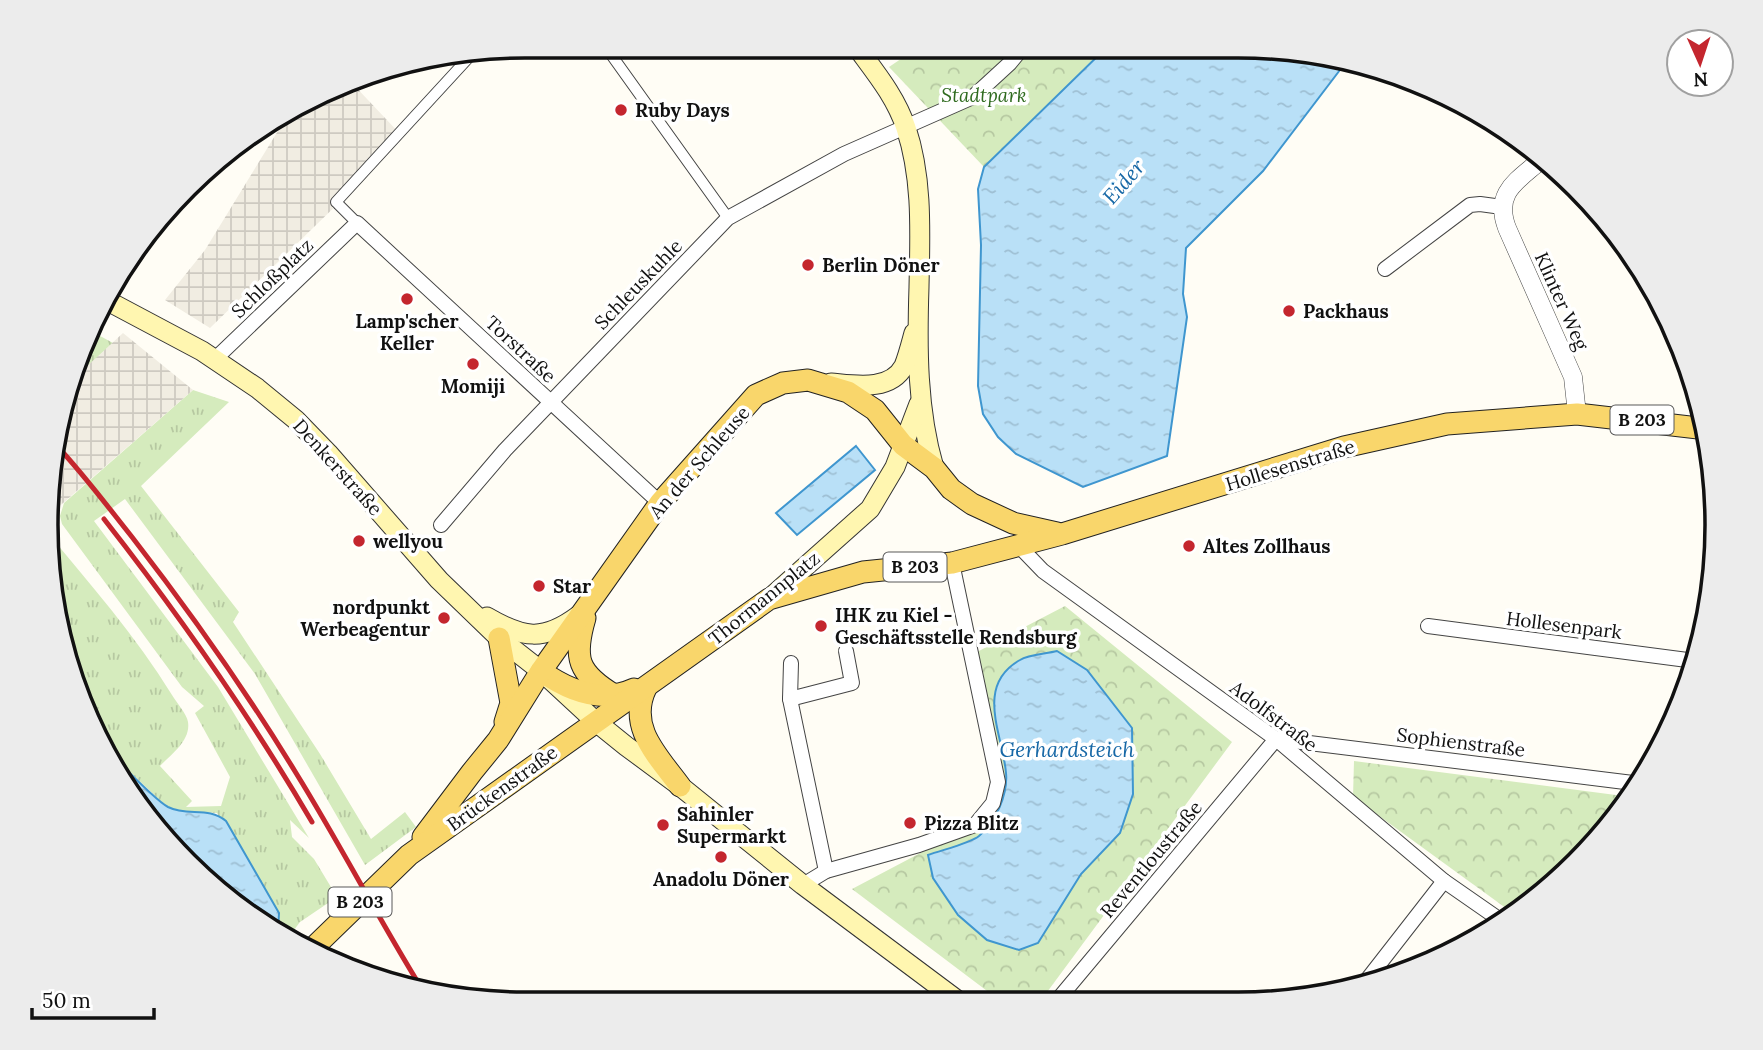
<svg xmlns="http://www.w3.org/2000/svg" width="1763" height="1050" viewBox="0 0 1763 1050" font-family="Lora,serif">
<defs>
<pattern id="grass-tufts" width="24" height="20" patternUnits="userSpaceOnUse" patternTransform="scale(1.75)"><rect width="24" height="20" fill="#d5ebbd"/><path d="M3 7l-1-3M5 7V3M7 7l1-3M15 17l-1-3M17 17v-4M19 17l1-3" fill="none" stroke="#b6c8a1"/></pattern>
<pattern id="park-crowns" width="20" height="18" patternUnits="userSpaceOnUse" patternTransform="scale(1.75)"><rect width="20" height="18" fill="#d5ebbd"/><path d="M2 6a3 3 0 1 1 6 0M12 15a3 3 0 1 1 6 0" fill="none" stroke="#b6c8a1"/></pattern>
<pattern id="plaza-grid" width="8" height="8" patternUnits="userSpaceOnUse" patternTransform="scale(1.75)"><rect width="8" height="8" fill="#f1ede2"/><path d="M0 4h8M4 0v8" fill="none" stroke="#cecac1"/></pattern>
<pattern id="water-ripples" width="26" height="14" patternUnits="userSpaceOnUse" patternTransform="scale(1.75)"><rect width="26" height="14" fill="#b9e0f7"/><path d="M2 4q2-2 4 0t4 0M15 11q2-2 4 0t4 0" fill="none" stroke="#9ebfd3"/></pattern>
</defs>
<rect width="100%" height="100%" fill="#fffdf5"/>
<g fill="url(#grass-tufts)">
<polygon points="91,331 113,343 69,383 71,371"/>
<path d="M 193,390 L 229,402 L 141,486 L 239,612 L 233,622 L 320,754 L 371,839 L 405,812 L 416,827 L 365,865 L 255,674 L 125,499 L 94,521 L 218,687 L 309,838 L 290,820 L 292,837 L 314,859 L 337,897 L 300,922 L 288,938 L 278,933 L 279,913 L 217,813 L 184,811 L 167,807 L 111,754 L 71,680 L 46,531 C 90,584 136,636 172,695 C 176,702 187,714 188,722 C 191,741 170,755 160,766 L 192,801 L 186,807 L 221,806 L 230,777 L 195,713 L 204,706 L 182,687 L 62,524 L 60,516 L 64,503 Z"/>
</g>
<g fill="url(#park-crowns)">
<polygon points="920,46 1108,46 984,167 889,67"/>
<polygon points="1065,606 1232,742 1039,1003 1003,1003 852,889 926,850 996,805 977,652"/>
<polygon points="1354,761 1631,797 1554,885 1514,914 1353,797"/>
</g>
<g fill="url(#plaza-grid)">
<polygon points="351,82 402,136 349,193 210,328 165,300 205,250 287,116"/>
<polygon points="123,333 193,390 47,517 69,383"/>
</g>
<g fill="url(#water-ripples)" stroke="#3f96cf" stroke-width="2">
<polygon points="1108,46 1270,47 1346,62 1263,171 1186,248 1183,294 1187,317 1167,456 1083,487 1016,454 998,437 983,414 978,386 981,245 978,189 984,167"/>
<polygon points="856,446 875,470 797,535 776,513"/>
<path d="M 1057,651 L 1087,670 L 1132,728 L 1133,794 L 1120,833 L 1081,874 L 1038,943 L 1019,950 L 987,940 L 958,915 L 933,878 L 928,855 C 941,850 969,844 979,836 C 996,822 1008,794 1006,773 C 1003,735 974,686 1020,660 C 1029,654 1046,654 1057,651 Z"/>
<path d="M 111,754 C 123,766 155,800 168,807 C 188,817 208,806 226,821 L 279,913 L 278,933 L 258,923 L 144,817 Z"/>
</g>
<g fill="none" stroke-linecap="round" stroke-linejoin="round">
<g stroke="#444" stroke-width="12">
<g id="pedestrian">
<polyline points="605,46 728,218"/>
<polyline points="336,202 472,54"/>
<polyline points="338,204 357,223"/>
</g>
</g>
<g stroke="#444" stroke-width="16">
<g id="minor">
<polyline points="1385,269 1470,205 1480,204 1502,207"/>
<polyline points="214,360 357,223 660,503"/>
<polyline points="441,525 505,450 728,218 844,154 973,97 1010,63 1024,46"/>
<polyline points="1018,545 1043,571 1276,739 1444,881 1503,922"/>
<polyline points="1428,626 1695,661"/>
<polyline points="791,663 790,699 826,871"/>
<polyline points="790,699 852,683 846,651"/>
<polyline points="1277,739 1641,784"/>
<polyline points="803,885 826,871 919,845 975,825 993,803 998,782 952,563"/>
<polyline points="1363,985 1444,881"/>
<polyline points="1055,1003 1276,739"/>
</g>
</g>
<g stroke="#444" stroke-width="19">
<path id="tertiary" d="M 1543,158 C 1519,180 1493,191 1507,228 L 1573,377 L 1577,414"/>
</g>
<g stroke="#333" stroke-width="21">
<g id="secondary">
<path d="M 856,46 C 875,72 896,97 906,128 C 923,179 920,234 919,287 C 917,348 917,410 934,468"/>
<polyline points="106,300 202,351 257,388 296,420 328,453 439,580 499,638 541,671 595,721 626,746 680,786 803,885 961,1003"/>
<path d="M 831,383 C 854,385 890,392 904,366 C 908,356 911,344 914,333"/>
<polyline points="769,599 870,509 895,467 919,404"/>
<path d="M 487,617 C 523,638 543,642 578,616"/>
</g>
</g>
<g stroke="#222" stroke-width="23">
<g id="primary">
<path d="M 585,618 C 573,659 578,673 614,695"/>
<polyline points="499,638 511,703 505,722"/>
<path d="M 541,671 C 569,691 601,704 634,689"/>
<path d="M 646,688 C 627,727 658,756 680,786"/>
<polyline points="423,837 472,772 498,740 541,671 660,503 756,395 783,383 808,380 848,392 875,410 903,445 934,468 951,489 972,504 1013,523 1057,533"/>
<polyline points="311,950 409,855 769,599 863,572 952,563 1062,534 1344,447 1447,424 1577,414 1707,429"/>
</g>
</g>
<use href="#pedestrian" stroke="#fff" stroke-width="10"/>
<use href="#minor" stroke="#fff" stroke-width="14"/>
<use href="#tertiary" stroke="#fff" stroke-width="18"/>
<use href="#secondary" stroke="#fff6b0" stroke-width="19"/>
<use href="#primary" stroke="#f9d66b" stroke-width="21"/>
<g stroke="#c4262e" stroke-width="5">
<path d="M 58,447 C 85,476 108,507 132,537 C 191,613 246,691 296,773 C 340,844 378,918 422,989"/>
<path d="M 104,519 C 180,616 250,716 312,822"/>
</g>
</g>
<g fill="#c4262e" stroke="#fff" stroke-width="2.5">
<circle cx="621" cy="110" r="7"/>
<circle cx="808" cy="265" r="7"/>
<circle cx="407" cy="299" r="7"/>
<circle cx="1289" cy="311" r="7"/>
<circle cx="473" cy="364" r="7"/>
<circle cx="359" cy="541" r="7"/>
<circle cx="1189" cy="546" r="7"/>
<circle cx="539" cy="586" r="7"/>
<circle cx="444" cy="618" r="7"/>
<circle cx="821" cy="626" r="7"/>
<circle cx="910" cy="823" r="7"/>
<circle cx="663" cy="825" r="7"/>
<circle cx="721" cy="857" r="7"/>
</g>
<g text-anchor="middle" stroke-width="7" stroke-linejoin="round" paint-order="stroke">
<g fill="#fff" stroke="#585858" stroke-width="2">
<rect x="1610.5" y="405.5" width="63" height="29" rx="5"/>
<rect x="883.5" y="552.5" width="63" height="29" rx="5"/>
<rect x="328.5" y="887.5" width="63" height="29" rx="5"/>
</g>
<g font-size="18" font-weight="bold" fill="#111">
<text x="1642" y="426">B 203</text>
<text x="915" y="573">B 203</text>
<text x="360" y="908">B 203</text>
</g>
<g font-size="19" font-style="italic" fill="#2f6b1f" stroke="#fff">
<text x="984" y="102">Stadtpark</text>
</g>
<g font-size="19" font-weight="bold" fill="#111" stroke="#fff" text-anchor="start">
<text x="635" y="117">Ruby Days</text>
<text x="822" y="272">Berlin Döner</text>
<text x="1303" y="318">Packhaus</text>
<text x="407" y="328" text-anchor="middle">Lamp'scher<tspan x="407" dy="22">Keller</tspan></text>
<text x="473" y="393" text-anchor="middle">Momiji</text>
<text x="373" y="548">wellyou</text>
<text x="1203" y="553">Altes Zollhaus</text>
<text x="553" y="593">Star</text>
<text x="430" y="614" text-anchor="end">nordpunkt<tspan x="430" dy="22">Werbeagentur</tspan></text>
<text x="835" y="622">IHK zu Kiel -<tspan x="835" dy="22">Geschäftsstelle Rendsburg</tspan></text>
<text x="677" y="821">Sahinler<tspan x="677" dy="22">Supermarkt</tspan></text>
<text x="924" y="830">Pizza Blitz</text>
<text x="721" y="886" text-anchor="middle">Anadolu Döner</text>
</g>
<g font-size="19" fill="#111" stroke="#fff">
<text transform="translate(272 278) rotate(-44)" y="7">Schloßplatz</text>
<text transform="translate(638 284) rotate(-46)" y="7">Schleuskuhle</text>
<text transform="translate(1562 301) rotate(66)" y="7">Klinter Weg</text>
<text transform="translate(521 349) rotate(43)" y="7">Torstraße</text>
<text transform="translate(699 462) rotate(-49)" y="7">An der Schleuse</text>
<text transform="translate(1290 465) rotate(-17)" y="7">Hollesenstraße</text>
<text transform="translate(338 467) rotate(48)" y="7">Denkerstraße</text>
<text transform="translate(764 598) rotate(-39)" y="7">Thormannplatz</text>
<text transform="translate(1564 625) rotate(7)" y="7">Hollesenpark</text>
<text transform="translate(1274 716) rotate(37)" y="7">Adolfstraße</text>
<text transform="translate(1461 742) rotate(7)" y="7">Sophienstraße</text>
<text transform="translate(502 788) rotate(-36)" y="7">Brückenstraße</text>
<text transform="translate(1151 859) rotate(-50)" y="7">Reventloustraße</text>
</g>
<g font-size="21" font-style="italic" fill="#1768a6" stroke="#fff">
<text transform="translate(1124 182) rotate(-49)" y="7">Eider</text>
<text x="1067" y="757">Gerhardsteich</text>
</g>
</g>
<path d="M0 0H1763V1050H0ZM525 58H1238A467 467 0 0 1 1705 525V525A467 467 0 0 1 1238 992H525A467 467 0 0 1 58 525V525A467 467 0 0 1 525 58Z" fill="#ececec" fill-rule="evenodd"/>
<path fill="none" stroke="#111" stroke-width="3.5" d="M525 58H1238A467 467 0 0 1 1705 525V525A467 467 0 0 1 1238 992H525A467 467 0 0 1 58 525V525A467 467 0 0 1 525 58Z"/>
<g transform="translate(1700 63) rotate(177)"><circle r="33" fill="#ffffff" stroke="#a0a0a0" stroke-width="2"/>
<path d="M0-5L12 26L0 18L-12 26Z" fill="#c4262e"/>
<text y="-10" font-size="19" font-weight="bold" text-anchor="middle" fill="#111111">N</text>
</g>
<path d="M32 1008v10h122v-10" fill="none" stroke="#111111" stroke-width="3.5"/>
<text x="42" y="1008" font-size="21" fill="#111111" stroke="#ffffff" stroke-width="5" paint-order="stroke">50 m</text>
</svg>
